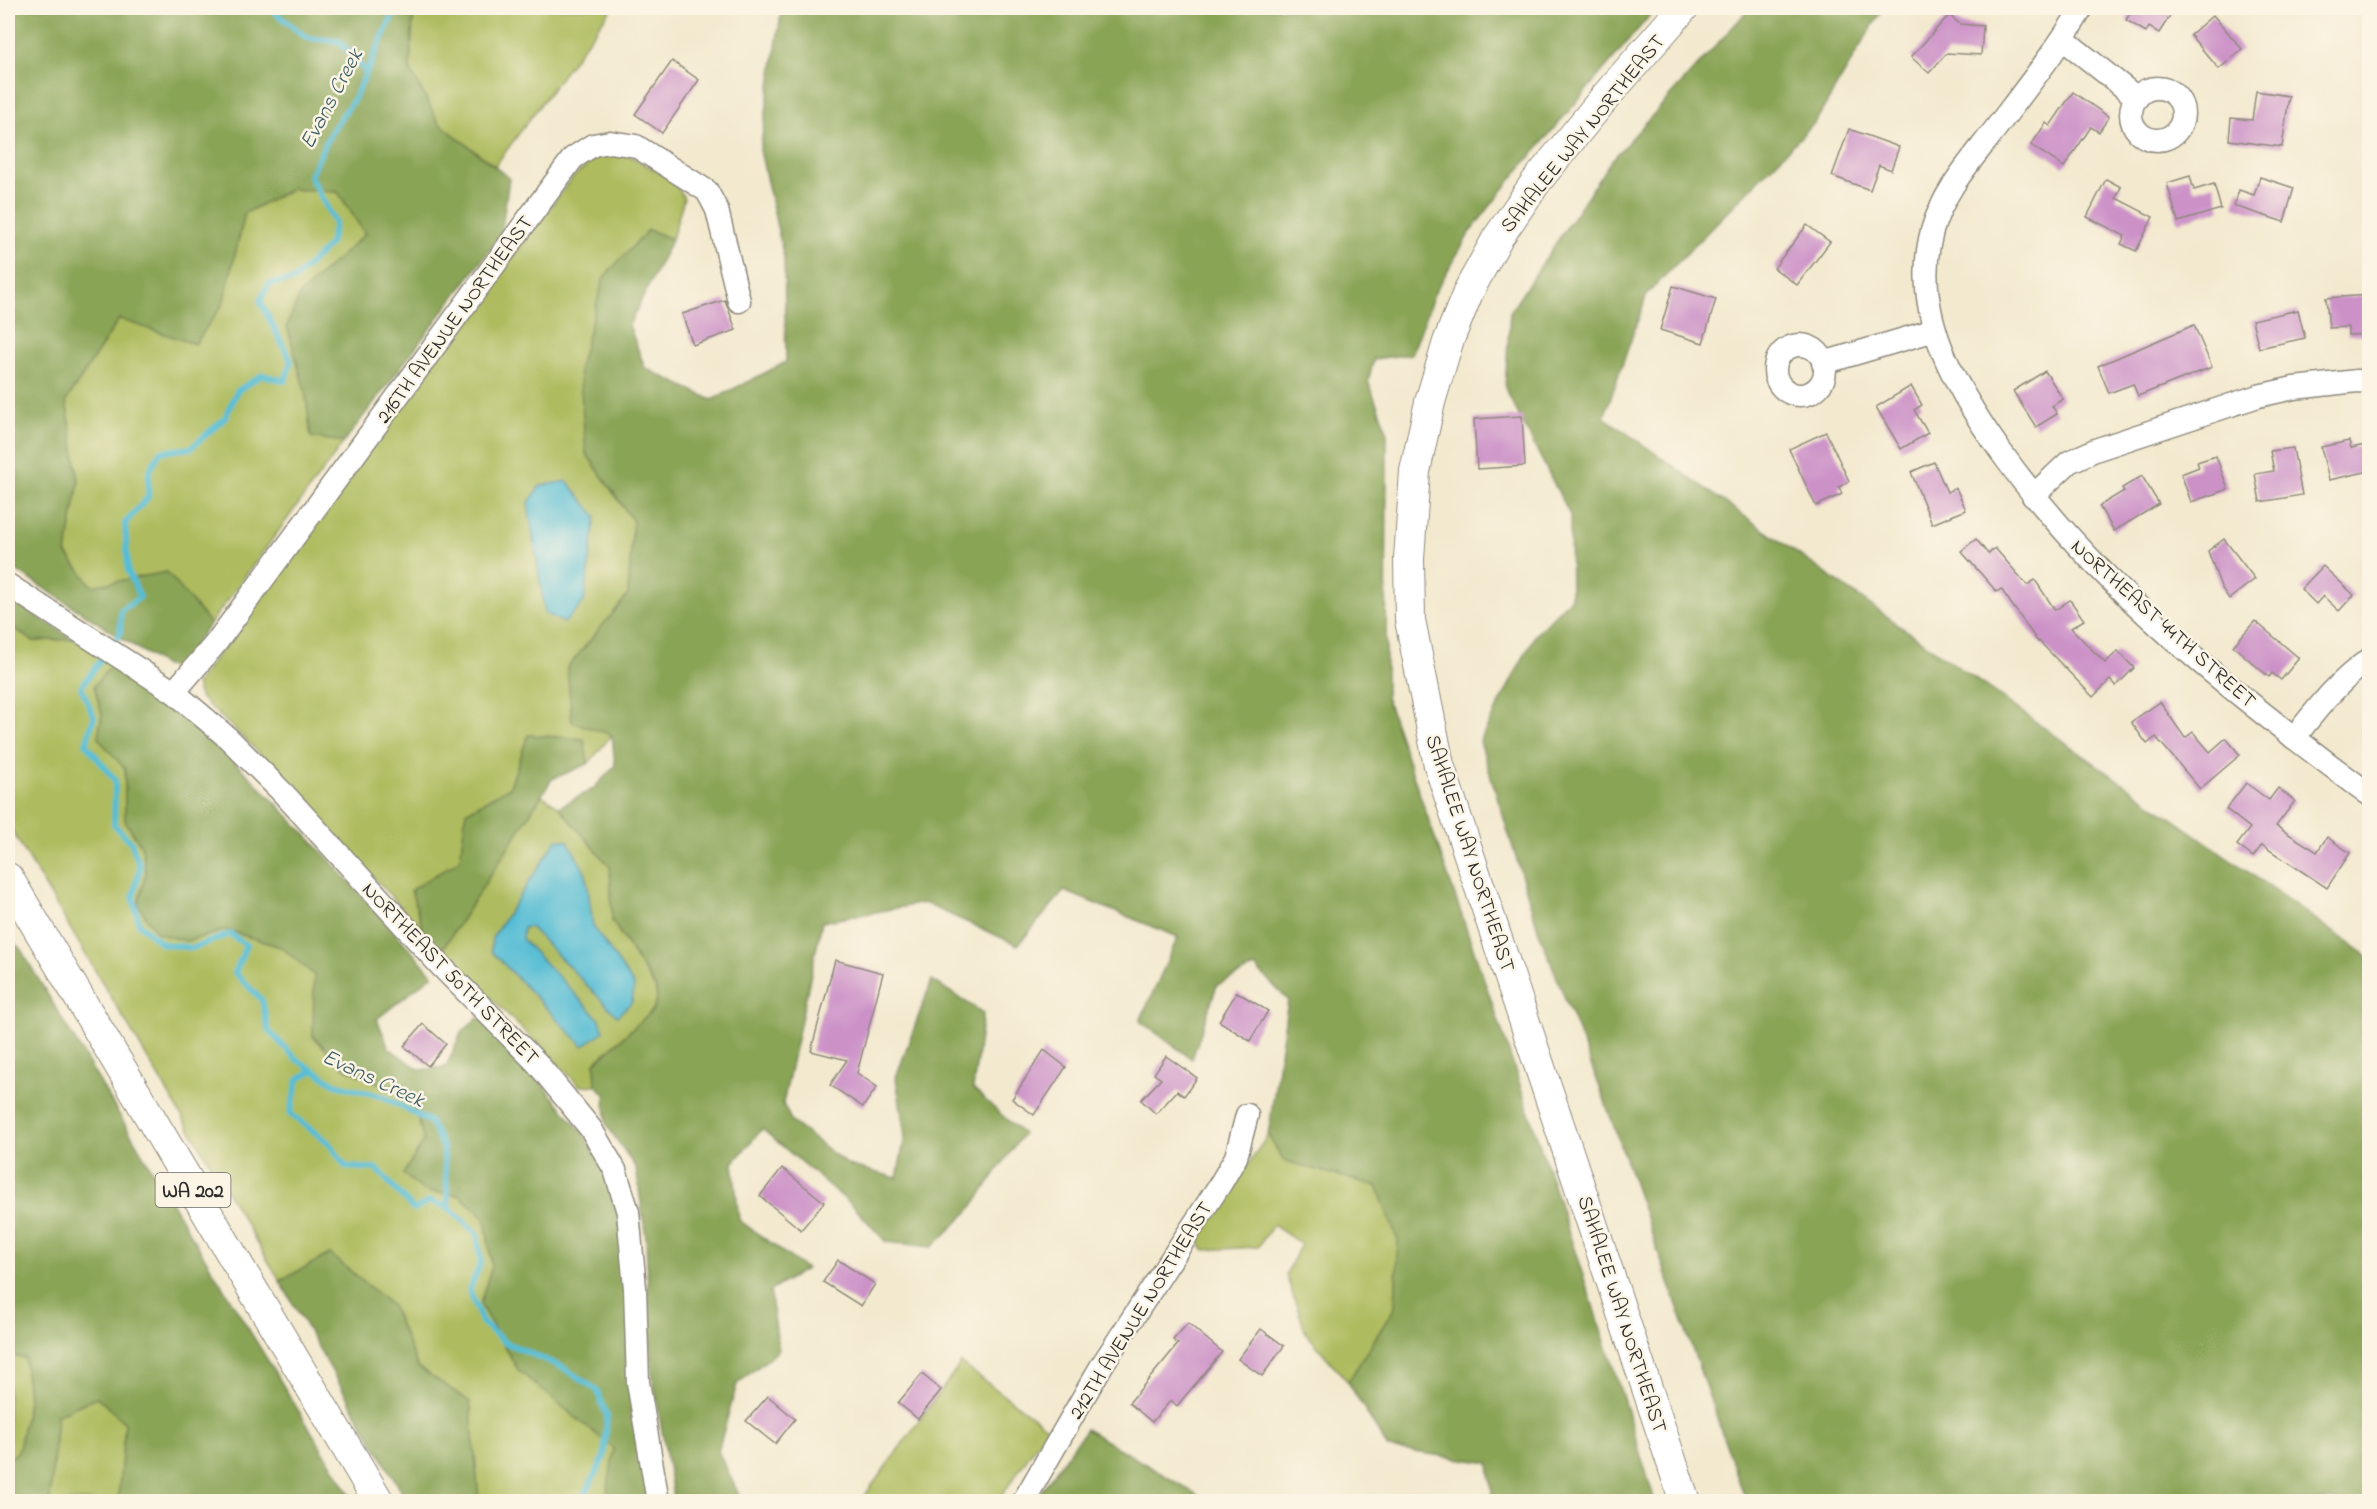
<svg xmlns="http://www.w3.org/2000/svg" width="2377" height="1509" viewBox="0 0 2377 1509" font-family="'Indie Flower',sans-serif">
<rect width="100%" height="100%" fill="#fcf5e5"/>
<filter id="ink" filterUnits="userSpaceOnUse"><feTurbulence type="fractalNoise" baseFrequency=".0167" numOctaves="2"/><feDisplacementMap in="SourceGraphic" scale="12" xChannelSelector="R" yChannelSelector="G"/><feConvolveMatrix kernelMatrix="1 2 1 2 8 2 1 2 1" color-interpolation-filters="sRGB"/></filter>
<filter id="wash" filterUnits="userSpaceOnUse"><feTurbulence type="fractalNoise" baseFrequency=".008" numOctaves="4" result="noise"/><feDisplacementMap in="SourceGraphic" scale="24" xChannelSelector="R" yChannelSelector="G"/><feGaussianBlur stdDeviation="1.35" result="paint"/><feColorMatrix in="noise" values="0 0 0 0 0 0 0 0 0 0 0 0 0 0 0 0 0 1.4 0 .05"/><feComposite in="paint" operator="in"/></filter>
<g filter="url(#wash)">
<rect width="100%" height="100%" fill="#f3e9cf"/>
<g fill="#aebc5f" stroke="#6c7445" stroke-width="1.5">
<polygon points="400,8 612,8 495,166 439,123 410,69 413,17"/>
<polygon points="628,155 673,180 684,198 672,239 648,230 586,453 633,521 628,595 567,668 612,735 588,764 584,739 528,735 510,787 466,812 460,860 411,890 424,932 252,746 200,697 196,684 475,305 573,177 599,156"/>
<polygon points="292,189 338,192 366,233 300,294 306,395 311,437 344,442 210,624 167,572 92,586 66,553 79,481 66,401 119,319 223,304 245,213"/>
<polygon points="8,627 12,627 33,641 73,639 114,662 94,686 102,714 98,737 125,769 125,821 142,847 146,873 138,905 186,941 227,930 281,947 315,975 313,1037 346,1069 412,1096 424,1141 424,1191 459,1195 485,1218 492,1266 480,1304 519,1370 615,1449 606,1501 479,1501 470,1402 418,1367 392,1306 330,1254 280,1281 8,824"/>
<polygon points="542,795 559,807 611,867 612,921 655,988 657,999 653,1010 595,1062 596,1085 580,1086 442,950"/>
<polygon points="1268,1135 1285,1161 1377,1185 1398,1241 1395,1307 1348,1382 1306,1333 1286,1275 1301,1244 1273,1225 1258,1247 1204,1250 1197,1240"/>
<polygon points="8,1355 25,1358 28,1401 19,1450 8,1461"/>
<polygon points="961,1363 1048,1428 998,1501 860,1502"/>
<polygon points="97,1397 125,1423 118,1501 47,1502 50,1498 57,1415"/>
</g>
<g fill="#8aa456" stroke="#5a6840" stroke-width="1.5">
<polygon points="8,8 400,8 413,17 410,69 439,123 509,178 501,235 344,442 311,437 306,395 287,326 300,294 365,234 338,192 291,189 245,213 223,304 195,344 119,319 66,401 79,481 66,553 92,586 167,572 210,624 177,667 165,666 8,565"/>
<polygon points="782,8 1656,8 1513,177 1470,232 1434,294 1412,354 1374,359 1368,381 1387,431 1386,697 1504,1037 1610,1357 1655,1501 1485,1501 1492,1494 1489,1463 1388,1448 1348,1382 1395,1307 1398,1241 1377,1186 1284,1161 1268,1135 1288,1000 1255,967 1217,985 1192,1059 1140,1021 1178,937 1064,891 1018,945 924,903 822,922 783,1104 792,1122 848,1165 897,1178 905,1136 896,1077 932,980 983,1013 973,1089 1023,1134 969,1211 932,1247 886,1242 853,1206 762,1129 733,1163 739,1220 806,1269 770,1291 779,1350 737,1384 718,1451 740,1497 739,1501 674,1501 651,1367 646,1238 636,1168 606,1124 605,1094 596,1085 595,1063 653,1010 657,999 656,988 612,921 610,867 559,807 593,789 615,766 612,735 572,722 567,668 628,595 633,521 586,453 579,367 604,277 648,230 672,239 629,325 645,368 712,400 786,362 784,258 760,150"/>
<polygon points="1750,8 1883,8 1816,121 1647,294 1604,417 2369,957 2369,1501 1746,1501 1601,1090 1539,932 1480,741 1535,635 1571,598 1570,515 1505,388 1510,312 1610,162"/>
<polygon points="8,598 73,639 33,641 12,627 8,627"/>
<path d="M 114,662 C 133,677 154,690 173,706 C 268,787 349,882 433,975 L 377,1019 L 389,1048 L 420,1070 L 446,1067 L 461,1033 L 479,1017 L 537,1078 L 585,1136 L 611,1186 L 621,1228 L 651,1501 L 606,1501 L 614,1449 L 518,1370 L 480,1304 L 492,1266 L 485,1218 L 459,1195 L 424,1191 L 403,1174 L 424,1141 L 412,1097 L 346,1069 L 313,1036 L 314,975 L 281,947 L 227,930 L 186,941 L 157,933 L 138,905 L 146,873 L 142,847 L 125,821 L 125,769 L 98,738 L 102,714 L 94,686 Z"/>
<polygon points="528,735 584,739 588,764 552,779 442,950 424,932 411,890 460,860 466,812 510,787"/>
<polygon points="8,939 20,948 183,1222 354,1501 118,1501 125,1423 97,1397 57,1415 50,1498 47,1501 8,1501 8,1461 19,1450 28,1401 25,1358 8,1355"/>
<polygon points="330,1254 392,1306 418,1367 470,1402 479,1501 407,1501 280,1281"/>
<polygon points="1086,1429 1203,1498 1207,1501 1033,1502"/>
</g>
<g fill="#57bdd4" stroke="#417480" stroke-width="1.5">
<polygon points="567,481 596,516 584,602 564,623 545,613 528,504 540,486"/>
<polygon points="557,839 568,841 586,874 593,926 634,985 632,1002 617,1016 530,927 523,928 522,939 600,1020 604,1031 583,1046 491,951 492,938"/>
</g>
<g fill="none" stroke-linecap="round" stroke-linejoin="round">
<g stroke="#57bdd4" stroke-width="6">
<polyline points="269,8 307,38 339,41 366,72"/>
<polyline points="396,8 354,99 331,132 310,176 335,223 330,244 294,280 269,284 260,301 291,361 285,381 262,375 237,391 225,418 191,448 160,452 149,472 148,497 125,523 128,571 140,597 121,610 120,634 81,687 94,717 86,744 115,780 114,825 131,842 140,867 133,897 139,924 162,944 193,948 230,934 246,945 235,973 262,1000 268,1030 296,1059 335,1084 384,1097 430,1122 443,1147 449,1208 477,1234 481,1262 469,1290 482,1322 504,1342 562,1367 597,1390 607,1417 604,1457 584,1496 585,1502"/>
<polyline points="313,1070 298,1079 290,1114 328,1142 346,1167 377,1169 414,1210 430,1201 449,1208"/>
</g>
</g>
<g id="blocks">
<g fill="#cc92c8">
<polygon points="2133,8 2175,8 2159,33 2149,27 2146,32 2126,20"/>
<polygon points="1949,15 1960,24 1983,26 1981,55 1947,53 1929,73 1911,57"/>
<polygon points="2213,15 2242,49 2219,69 2190,35"/>
<polygon points="672,61 699,80 662,133 635,114"/>
<polygon points="2256,91 2289,96 2282,147 2229,140 2231,118 2252,120"/>
<polygon points="2073,92 2109,117 2099,132 2091,127 2064,167 2031,145 2046,123 2050,126"/>
<polygon points="1849,129 1899,147 1891,170 1879,165 1870,190 1832,176"/>
<polygon points="2190,176 2194,190 2214,184 2221,209 2178,222 2167,183"/>
<polygon points="2260,177 2294,188 2284,222 2234,206 2239,190 2254,195"/>
<polygon points="2106,179 2121,187 2116,198 2153,217 2136,251 2121,244 2125,236 2087,217"/>
<polygon points="1807,225 1830,242 1797,285 1774,268"/>
<polygon points="1673,286 1716,299 1703,343 1660,330"/>
<polygon points="2370,295 2370,334 2348,335 2348,327 2329,328 2326,298"/>
<polygon points="725,300 736,330 693,345 682,314"/>
<polygon points="2298,310 2305,338 2259,348 2252,320"/>
<polygon points="2194,325 2212,367 2138,396 2133,384 2109,393 2098,366"/>
<polygon points="2045,371 2063,399 2052,406 2057,414 2036,427 2013,391"/>
<polygon points="1911,386 1922,405 1914,410 1928,433 1901,449 1876,407"/>
<polygon points="1522,416 1525,466 1477,469 1474,419"/>
<polygon points="1826,432 1849,481 1839,487 1842,494 1816,506 1789,449"/>
<polygon points="2349,441 2351,448 2365,445 2370,471 2329,480 2321,447"/>
<polygon points="2293,448 2302,495 2260,502 2255,474 2274,471 2270,451"/>
<polygon points="2216,456 2228,489 2191,502 2181,474 2199,467 2197,462"/>
<polygon points="1934,462 1947,492 1956,488 1966,510 1932,524 1911,472"/>
<polygon points="2142,476 2159,504 2114,531 2099,506 2124,491 2122,488"/>
<polygon points="1976,539 1988,554 1995,548 2027,585 2035,580 2055,610 2070,600 2084,620 2071,628 2105,663 2118,651 2134,668 2116,686 2110,680 2093,697 2039,641 2038,642 2001,589 1997,592 1961,551"/>
<polygon points="2224,539 2255,579 2229,599 2221,587 2208,551"/>
<polygon points="2323,566 2354,595 2339,611 2323,596 2316,604 2301,589"/>
<polygon points="2255,621 2299,658 2281,680 2272,673 2269,677 2233,646"/>
<polygon points="2160,702 2185,738 2193,732 2210,752 2226,738 2240,755 2200,789 2156,737 2147,744 2131,722"/>
<polygon points="2246,783 2269,800 2278,788 2295,801 2276,826 2317,852 2327,837 2350,853 2327,888 2262,845 2253,857 2237,845 2250,828 2226,809"/>
<polygon points="835,960 883,973 857,1073 877,1087 863,1107 830,1085 847,1060 811,1051"/>
<polygon points="1237,992 1268,1011 1250,1041 1219,1021"/>
<polygon points="423,1024 446,1044 428,1066 404,1046"/>
<polygon points="1044,1050 1066,1067 1034,1115 1012,1099"/>
<polygon points="1166,1056 1197,1078 1184,1096 1177,1091 1156,1114 1141,1100 1161,1079 1154,1074"/>
<polygon points="782,1168 824,1202 801,1230 760,1196"/>
<polygon points="838,1260 875,1284 861,1306 823,1282"/>
<polygon points="1188,1323 1222,1352 1177,1406 1171,1400 1152,1422 1129,1403 1178,1344 1173,1340"/>
<polygon points="1261,1329 1284,1346 1262,1376 1238,1359"/>
<polygon points="922,1374 941,1390 918,1419 898,1403"/>
<polygon points="768,1396 795,1419 775,1444 746,1421"/>
</g>
</g>
</g>
<g filter="url(#ink)">
<use href="#blocks" fill-opacity="0" stroke="#8f8a7d" stroke-width="1.5"/>
<g fill="none" stroke-linecap="round" stroke-linejoin="round">
<g stroke="#8f8a7d" stroke-width="25">
<g id="minor">
<path d="M 2082,8 C 2056,51 2024,91 1993,132 C 1969,163 1943,192 1932,231 C 1910,312 1956,389 2001,452 C 2099,589 2235,695 2370,795"/>
<polyline points="2063,39 2137,98"/>
<circle cx="2157" cy="114" r="26"/>
<circle cx="1800" cy="370" r="25"/>
<polyline points="1823,363 1935,330"/>
<polyline points="2033,496 2069,462 2095,450 2258,396 2294,388 2357,381 2370,382"/>
<polyline points="8,585 174,692 228,738 284,794 442,967 537,1063 591,1129 615,1170 628,1212 635,1288 638,1382 658,1502"/>
<polyline points="174,692 216,643 573,158 593,145 610,142 636,146 707,191 717,210 739,301"/>
<path d="M 2294,738 C 2317,709 2339,680 2370,659"/>
<polyline points="1023,1502 1102,1365 1221,1183 1236,1157 1247,1115"/>
</g>
</g>
<g stroke="#8f8a7d" stroke-width="32">
<g id="major">
<polyline points="1683,8 1606,96 1536,182 1497,239 1469,290 1448,342 1430,402 1415,471 1409,559 1410,620 1439,765 1685,1502"/>
<polyline points="8,878 379,1502"/>
</g>
</g>
<use href="#minor" stroke="#fff" stroke-width="22"/>
<use href="#major" stroke="#fff" stroke-width="30"/>
</g>
</g>
<g text-anchor="middle" stroke-width="5" stroke-linejoin="round" paint-order="stroke">
<rect fill="#fcf5e5" stroke="#6a6863" stroke-width="1.5" x="155.5" y="1173" width="75" height="34" rx="4.5"/>
<g font-size="20" font-weight="bold" fill="#2b2b2b">
<text x="193" y="1197">WA 202</text>
</g>
<g font-size="21" fill="#2b2b2b" stroke="#fcf5e5">
<text transform="translate(1582 133) rotate(-51)" y="7">SAHALEE WAY NORTHEAST</text>
<text transform="translate(454 319) rotate(-54)" y="7">216TH AVENUE NORTHEAST</text>
<text transform="translate(2164 623) rotate(42)" y="7">NORTHEAST 44TH STREET</text>
<text transform="translate(1471 853) rotate(72)" y="7">SAHALEE WAY NORTHEAST</text>
<text transform="translate(451 973) rotate(46)" y="7">NORTHEAST 50TH STREET</text>
<text transform="translate(1140 1310) rotate(-58)" y="7">212TH AVENUE NORTHEAST</text>
<text transform="translate(1623 1314) rotate(72)" y="7">SAHALEE WAY NORTHEAST</text>
</g>
<g font-size="22" font-style="italic" fill="#3a5e66" stroke="#fcf5e5">
<text transform="translate(330 98) rotate(-62)" y="8">Evans Creek</text>
<text transform="translate(374 1077) rotate(25)" y="8">Evans Creek</text>
</g>
</g>
<rect width="2377" height="1509" fill="none" stroke="#fcf5e5" stroke-width="30"/>
</svg>
